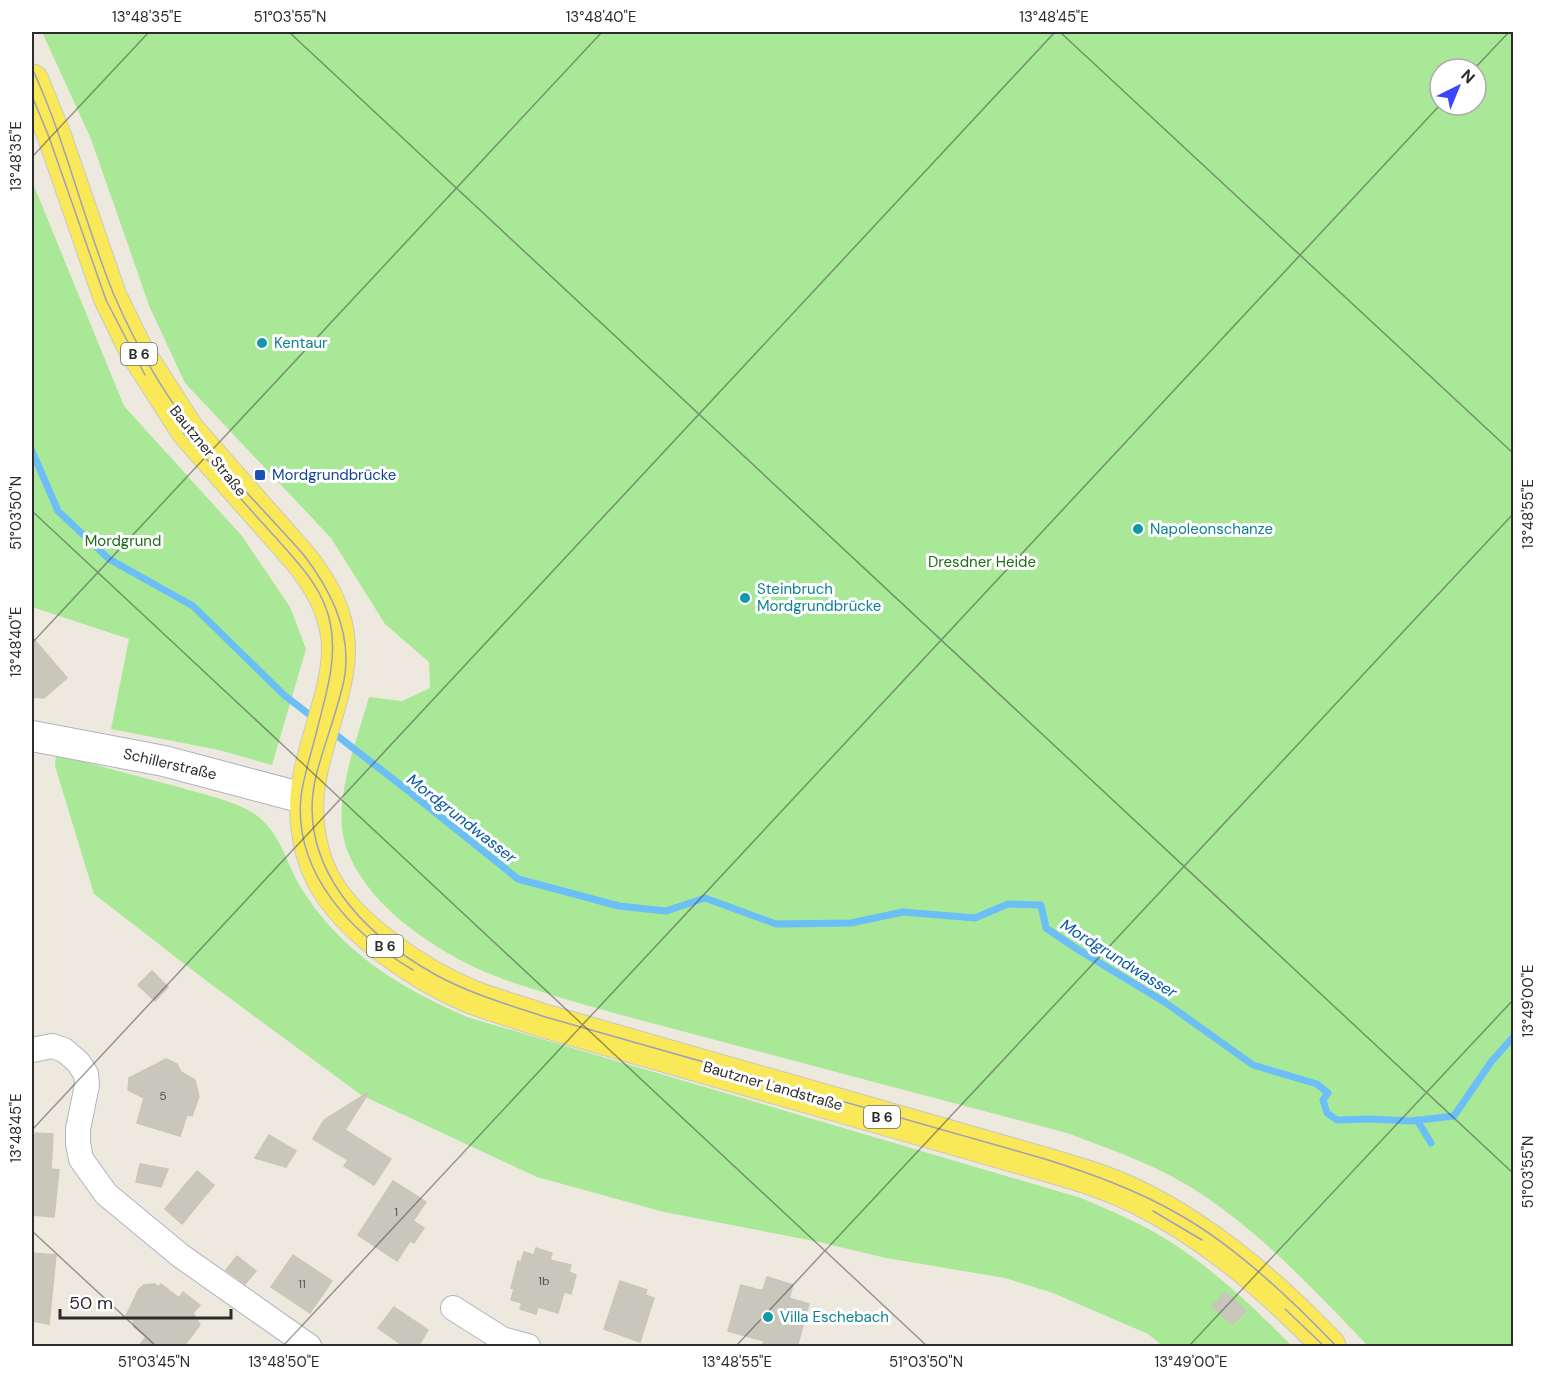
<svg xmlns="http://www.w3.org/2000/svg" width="1545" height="1378" viewBox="0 0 1545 1378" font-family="'DM Sans',sans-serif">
<rect width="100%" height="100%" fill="#eee9de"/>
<g fill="#a8e897" fill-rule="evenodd">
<path d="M 42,32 L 1513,32 L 1513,1346 L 1368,1346 C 1314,1290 1259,1230 1192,1188 C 1154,1164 1109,1149 1067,1133 C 942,1100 818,1067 693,1034 C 647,1022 601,1010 555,996 C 523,986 492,977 462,961 C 416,936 367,901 347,850 C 330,806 357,741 369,697 L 402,701 L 430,688 L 429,662 L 385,624 L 331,538 L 185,383 L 150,308 L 91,139 ZM 1440,69 L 1476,69 L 1476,105 L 1440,105 Z"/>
<polygon points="32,181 124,406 242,536 290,607 306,649 272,765 219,750 111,729 129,639 32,607"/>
<path d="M 56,754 C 96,765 136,776 175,786 C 198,793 242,802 260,818 C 283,839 286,863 301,888 C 342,953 399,987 467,1017 L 1081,1198 C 1111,1211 1141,1223 1169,1241 C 1215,1270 1254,1308 1292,1346 L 1163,1346 L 1148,1334 L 1053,1293 L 1005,1278 L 886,1258 L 819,1242 L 664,1212 L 537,1177 L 361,1095 L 204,979 L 94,894 L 55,766 Z"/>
</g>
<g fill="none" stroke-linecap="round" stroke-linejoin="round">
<g stroke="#6bbff6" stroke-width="7">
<polyline points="32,451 58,511 109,559 193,606 284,695 315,719"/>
<polyline points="331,731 406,789 518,879 619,906 666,911 705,898 776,924 851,923 903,912 975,918 1008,904 1041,905 1046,928 1077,949 1166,1003 1253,1065 1317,1084 1328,1093 1323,1100 1327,1113 1337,1120 1371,1119 1411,1121 1454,1116 1491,1062 1514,1036"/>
<polyline points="1417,1120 1431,1143"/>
</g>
</g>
<g fill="#c9c7bc" stroke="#cac6b7" stroke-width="1.5">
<polygon points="32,637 67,678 44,698 32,697"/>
<polygon points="152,971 168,987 155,1001 138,985"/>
<polygon points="166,1059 177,1064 181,1072 195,1080 199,1097 192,1116 187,1115 180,1136 137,1123 144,1098 128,1090 129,1078"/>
<polygon points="369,1092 345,1130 391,1159 374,1185 344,1166 348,1160 313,1139 324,1120"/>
<polygon points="35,1133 53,1134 51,1169 59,1170 54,1217 32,1215 32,1167"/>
<polygon points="269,1135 296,1151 286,1167 255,1158"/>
<polygon points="140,1164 168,1169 161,1187 136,1182"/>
<polygon points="197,1171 214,1185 182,1224 165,1209"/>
<polygon points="393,1181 426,1202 413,1221 424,1228 414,1243 410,1241 397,1261 358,1235"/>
<polygon points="536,1248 552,1253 550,1260 571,1265 569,1272 576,1275 571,1294 564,1292 558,1313 538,1307 536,1314 520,1309 522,1303 511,1300 514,1289 511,1288 518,1261 521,1262 524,1252 534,1255"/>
<polygon points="32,1253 56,1255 49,1324 32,1321"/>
<polygon points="293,1255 332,1281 310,1313 271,1287"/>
<polygon points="237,1256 256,1271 245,1284 226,1270"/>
<polygon points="767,1277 793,1285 789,1298 809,1304 797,1347 762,1347 764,1341 728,1331 741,1285 759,1290 763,1290"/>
<polygon points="620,1281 647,1290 645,1295 654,1298 640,1342 604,1329"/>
<polygon points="155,1284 158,1287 161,1284 179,1298 183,1292 200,1305 193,1313 200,1325 183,1347 138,1347 146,1337 134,1327 133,1320 126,1316 139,1289 144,1285"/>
<polygon points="1225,1292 1246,1311 1232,1325 1212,1306"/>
<polygon points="394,1307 428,1330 418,1347 405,1347 378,1328"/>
</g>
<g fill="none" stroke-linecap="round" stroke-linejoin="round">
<g stroke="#b2b2c0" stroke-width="26">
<g id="minor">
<polyline points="32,1050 52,1046 64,1050 78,1062 86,1074 87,1085 78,1129 78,1143 81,1159 106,1194 181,1256 309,1346"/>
<polyline points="453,1308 502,1339 528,1346"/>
</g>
</g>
<g stroke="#b2b2c0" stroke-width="32">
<polyline id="tertiary" points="32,736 164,761 307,799"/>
</g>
<g stroke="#c8c8c8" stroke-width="35">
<path id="primary" d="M 32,81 L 54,135 L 110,297 L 136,350 L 188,431 L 300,558 C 368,641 329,686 310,775 C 303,809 307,846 322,877 C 348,928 421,976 472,997 C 495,1006 518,1012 541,1020 L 1044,1164 C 1075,1173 1106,1182 1135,1196 C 1209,1232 1272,1287 1329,1346"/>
</g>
<use href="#minor" stroke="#fff" stroke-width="24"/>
<use href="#tertiary" stroke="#fff" stroke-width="30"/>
<use href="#primary" stroke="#f9e858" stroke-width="33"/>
<g stroke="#a0a0b7" stroke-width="1.5">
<path d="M 32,68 C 66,141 83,220 114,295 C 134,341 160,388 191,428 C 226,473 266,512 303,554 C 331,590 353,633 344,680 C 337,713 324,744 316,776 C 295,866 364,935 436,975 C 469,993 506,1004 542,1016 L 1045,1159 C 1092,1174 1137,1190 1180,1215 C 1235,1246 1292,1300 1336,1346"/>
<polyline points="32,96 49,137 106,300 145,375"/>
<polyline points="175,420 185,435 209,462"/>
<path d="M 228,484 C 244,503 261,521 277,539 C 299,564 323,588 330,622 C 338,658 326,694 317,730 C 312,751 304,774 301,796 C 293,873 352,934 413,970"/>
<polyline points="1153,1211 1202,1240"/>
<polyline points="1285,1309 1324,1346"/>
</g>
</g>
<path fill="none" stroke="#2c2c2c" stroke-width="1.5" stroke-opacity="0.45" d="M 289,32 L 1514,1174M 1060,32 L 1514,454M 1474,69 L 1509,32M 32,157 L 149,32M 32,511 L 927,1346M 32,643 L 602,32M 32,1130 L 1055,32M 32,1231 L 156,1346M 283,1346 L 1440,105M 736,1346 L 1514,513M 1189,1346 L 1514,999"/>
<g fill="#0f9aa8" stroke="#fff" stroke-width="2">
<circle cx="262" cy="343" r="6"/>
<circle cx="1138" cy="529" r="6"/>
<circle cx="745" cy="598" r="6"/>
<circle cx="768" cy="1317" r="6"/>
</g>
<rect fill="#1a4fb4" stroke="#fff" stroke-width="2" x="254" y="469" width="12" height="12" rx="3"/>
<g text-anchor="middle" stroke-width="6" stroke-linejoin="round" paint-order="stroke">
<g font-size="12" fill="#535350">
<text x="163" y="1100">5</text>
<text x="396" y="1216">1</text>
<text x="544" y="1285">1b</text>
<text x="302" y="1288">11</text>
</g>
<g fill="#fff" stroke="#6b6b6b" stroke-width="1.5">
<rect x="121" y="343" width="36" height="22" rx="4.5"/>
<rect x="367" y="935" width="36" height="22" rx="4.5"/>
<rect x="864" y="1106" width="36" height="22" rx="4.5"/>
</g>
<g font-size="14" font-weight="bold" fill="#2c2c2c">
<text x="139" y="359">B 6</text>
<text x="385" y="951">B 6</text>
<text x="882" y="1122">B 6</text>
</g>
<g font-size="15" fill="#0d838f" stroke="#fff" text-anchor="start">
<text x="274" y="348">Kentaur</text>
<text x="1150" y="534">Napoleonschanze</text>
<text x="757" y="594">Steinbruch<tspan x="757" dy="17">Mordgrundbrücke</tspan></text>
<text x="780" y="1322">Villa Eschebach</text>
</g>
<g font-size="15" fill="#2c2c2c" stroke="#fff">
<text transform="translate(208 451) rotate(51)" y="5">Bautzner Straße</text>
<text transform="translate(170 764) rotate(13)" y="5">Schillerstraße</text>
<text transform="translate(773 1086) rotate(16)" y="5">Bautzner Landstraße</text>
</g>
<g font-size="15" fill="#164399" stroke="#fff" text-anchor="start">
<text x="272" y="480">Mordgrundbrücke</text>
</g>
<g font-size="15" fill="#1d6e16" stroke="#fff">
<text x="123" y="546">Mordgrund</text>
<text x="982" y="567">Dresdner Heide</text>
</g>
<g font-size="16" font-style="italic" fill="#065aa6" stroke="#fff">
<text transform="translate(462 818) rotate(38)" y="6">Mordgrundwasser</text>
<text transform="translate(1119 958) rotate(32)" y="6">Mordgrundwasser</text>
</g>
</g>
<rect width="1545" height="1378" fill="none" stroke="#ffffff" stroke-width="66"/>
<g transform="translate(1458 87) rotate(43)"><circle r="28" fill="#ffffff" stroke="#ababab" stroke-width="1.5"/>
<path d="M0-4.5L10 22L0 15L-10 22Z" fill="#3a45ff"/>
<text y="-9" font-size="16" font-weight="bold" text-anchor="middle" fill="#2c2c2c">N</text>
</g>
<path d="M60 1309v9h171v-9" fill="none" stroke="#2c2c2c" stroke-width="3"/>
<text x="69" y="1309" font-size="18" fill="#2c2c2c" stroke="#ffffff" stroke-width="4.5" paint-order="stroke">50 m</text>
<rect x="33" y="33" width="1479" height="1312" fill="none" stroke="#2c2c2c" stroke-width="2"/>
<g font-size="15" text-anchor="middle" fill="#2c2c2c">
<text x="147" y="22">13°48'35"E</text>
<text x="290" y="22">51°03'55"N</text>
<text x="601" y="22">13°48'40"E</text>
<text x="1054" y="22">13°48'45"E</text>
<text transform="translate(16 156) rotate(-90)" y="5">13°48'35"E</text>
<text transform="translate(16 513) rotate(-90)" y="5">51°03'50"N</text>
<text transform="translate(1528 514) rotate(-90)" y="5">13°48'55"E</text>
<text transform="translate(16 642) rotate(-90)" y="5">13°48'40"E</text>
<text transform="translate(1528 1001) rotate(-90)" y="5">13°49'00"E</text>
<text transform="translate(16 1128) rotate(-90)" y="5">13°48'45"E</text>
<text transform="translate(1528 1172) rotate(-90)" y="5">51°03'55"N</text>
<text x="154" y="1367">51°03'45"N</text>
<text x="284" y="1367">13°48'50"E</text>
<text x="737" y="1367">13°48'55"E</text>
<text x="926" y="1367">51°03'50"N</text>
<text x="1191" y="1367">13°49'00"E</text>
</g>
</svg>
